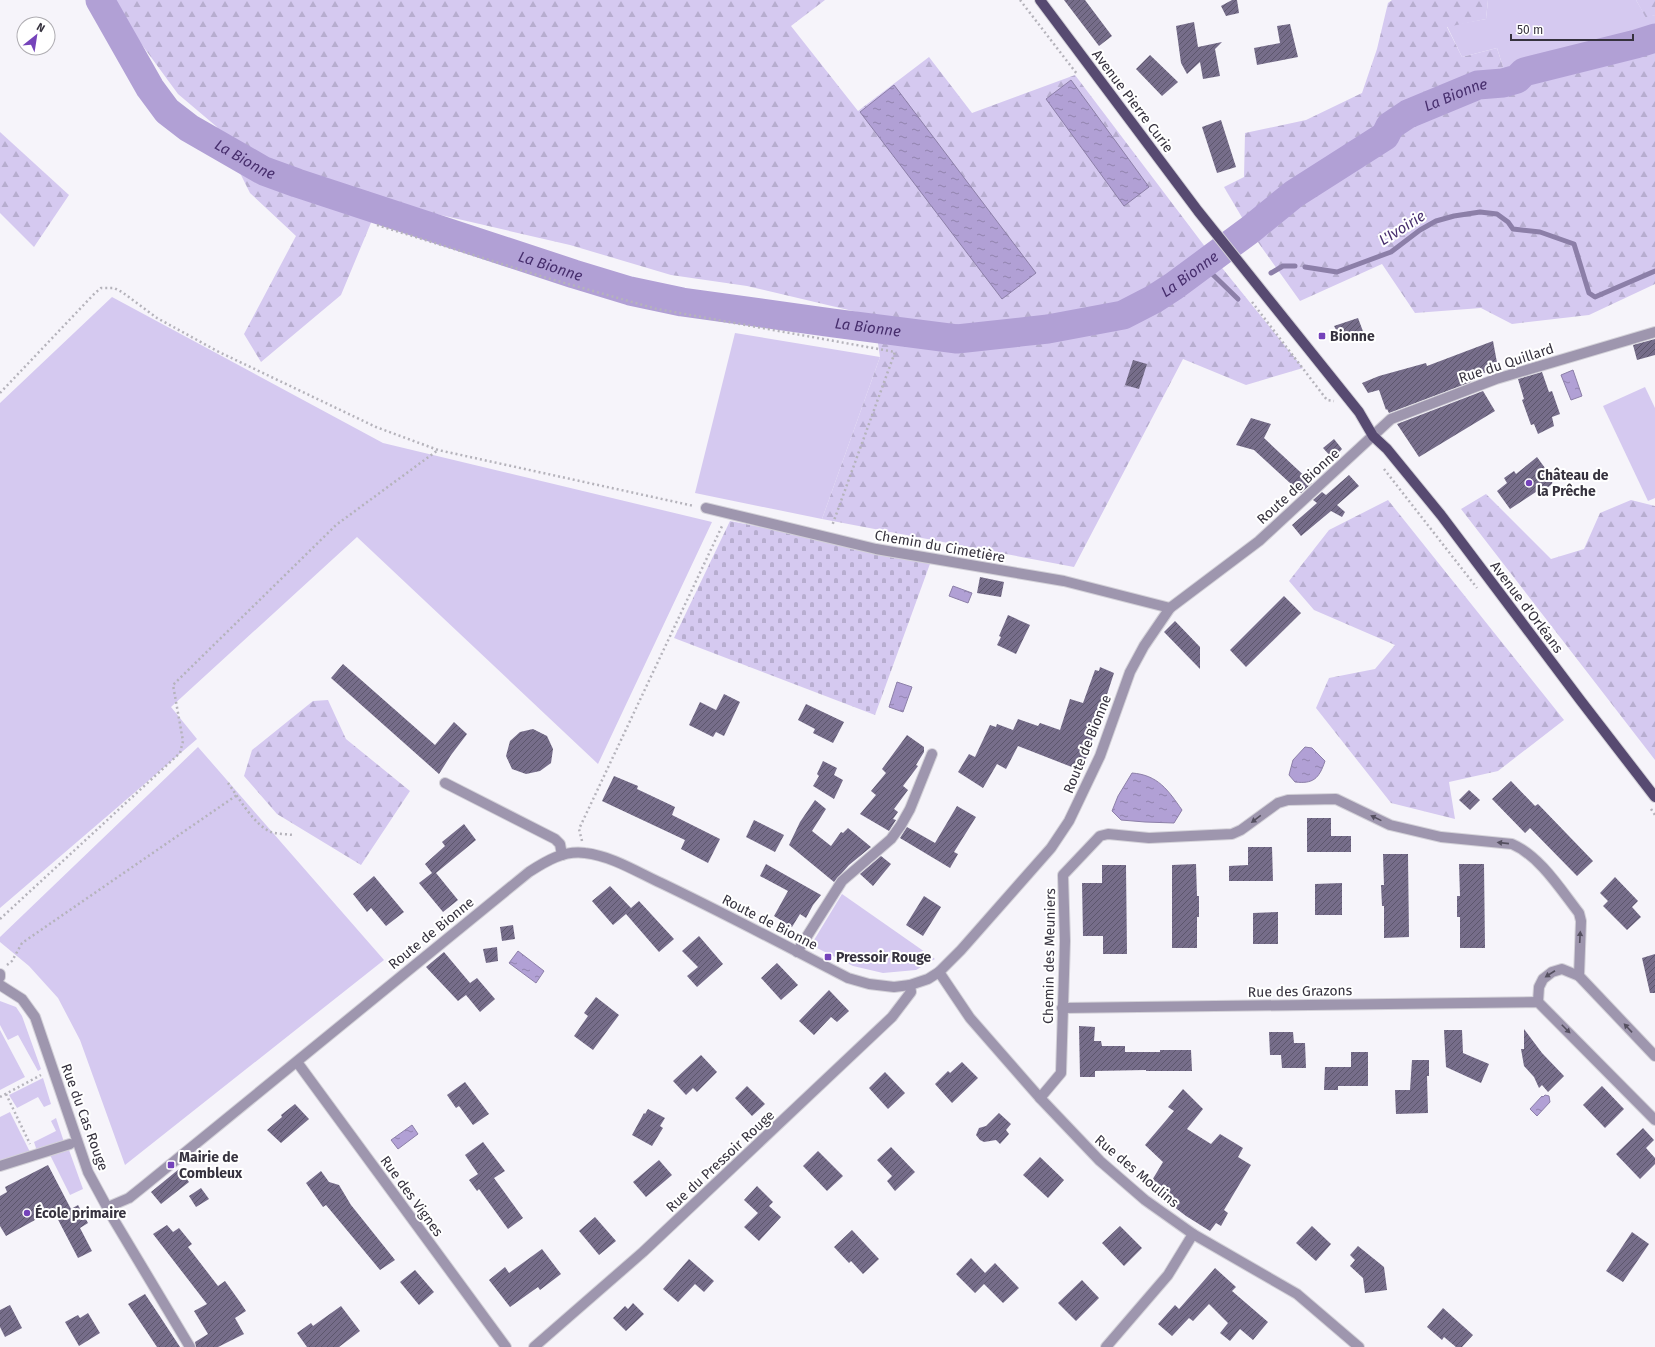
<svg xmlns="http://www.w3.org/2000/svg" width="1655" height="1347" viewBox="0 0 1655 1347" font-family="'Fira Sans',sans-serif">
<defs>
<pattern id="forest-firs" width="22" height="20" patternUnits="userSpaceOnUse"><rect width="22" height="20" fill="#d5c9f0"/><path d="M5 1l3.5 6h-7zM16 11l3.5 6h-7z" fill="#b7adcf"/></pattern>
<pattern id="cemetery-stones" width="16" height="16" patternUnits="userSpaceOnUse"><rect width="16" height="16" fill="#d5c9f0"/><path d="M2 7V4a2 2 0 0 1 4 0v3zM10 15v-3a2 2 0 0 1 4 0v3z" fill="#b7adcf"/></pattern>
<pattern id="water-ripples" width="26" height="14" patternUnits="userSpaceOnUse"><rect width="26" height="14" fill="#b1a0d5"/><path d="M2 4q2-2 4 0t4 0M15 11q2-2 4 0t4 0" fill="none" stroke="#9183ae"/></pattern>
<pattern id="building-hatch" width="6" height="6" patternUnits="userSpaceOnUse"><rect width="6" height="6" fill="#766d8a"/><path d="M-1 1l2-2M0 6l6-6M5 7l2-2" fill="none" stroke="#5c566c"/></pattern>
</defs>
<rect width="100%" height="100%" fill="#f6f4fa"/>
<g fill="#d5c9f0">
<polygon points="1488,0 1636,0 1646,17 1655,15 1655,50 1601,51 1526,77 1504,70 1497,48 1462,57 1447,26 1486,19"/>
<polygon points="112,297 383,443 712,522 598,764 357,537 171,707 197,739 0,908 0,403"/>
<polygon points="735,333 880,357 822,519 695,493"/>
<polygon points="1645,387 1655,408 1655,498 1648,501 1603,406"/>
<polygon points="198,747 384,960 125,1165 80,1040 58,998 29,966 0,942 0,937"/>
<polygon points="842,894 935,959 916,970 883,973 853,966 811,945"/>
<polygon points="0,1001 16,1007 22,1016 41,1069 38,1071 18,1035 8,1040 0,1025"/>
<polygon points="0,1030 25,1077 0,1090"/>
<polygon points="43,1078 51,1104 44,1107 38,1097 17,1108 9,1095"/>
<polygon points="10,1112 30,1152 0,1161 0,1117"/>
<polygon points="56,1118 64,1142 37,1151 34,1142 56,1131 51,1121"/>
<polygon points="69,1150 83,1189 70,1195 50,1155"/>
</g>
<g fill="url(#forest-firs)">
<polygon points="114,0 825,0 791,26 858,111 929,57 972,113 1075,75 1206,248 1303,368 1246,385 1183,359 1074,567 822,519 880,357 874,316 747,286 671,275 570,245 380,201 341,295 261,362 244,334 296,236 250,193 217,127 178,94 134,34"/>
<polygon points="1392,0 1488,0 1486,19 1447,27 1462,57 1497,48 1504,70 1526,77 1601,51 1655,50 1655,284 1589,315 1512,324 1481,308 1415,313 1382,264 1300,301 1250,231 1224,187 1244,177 1245,133 1306,120 1362,93 1377,49 1388,3"/>
<polygon points="1636,0 1655,0 1655,15 1646,18"/>
<polygon points="0,132 69,195 34,247 0,213"/>
<polygon points="1486,494 1551,559 1584,549 1600,513 1631,500 1655,506 1655,760 1461,509"/>
<polygon points="1388,500 1564,720 1498,771 1449,782 1455,819 1391,803 1316,708 1329,678 1375,669 1395,645 1314,610 1289,581 1329,530"/>
<polygon points="328,700 346,739 410,791 361,865 277,814 244,776 252,750 313,701"/>
</g>
<polygon fill="url(#cemetery-stones)" points="730,521 931,561 875,715 674,638"/>
<g fill="url(#water-ripples)" stroke="#8c7fa8">
<polygon points="1071,80 1149,187 1124,206 1046,99"/>
<polygon points="894,85 1036,273 1002,299 860,112"/>
<polygon points="1573,370 1582,396 1571,400 1561,375"/>
<polygon points="953,586 972,593 968,603 949,596"/>
<polygon points="897,682 912,687 903,712 889,707"/>
<path d="M 1305,747 L 1312,748 L 1325,761 C 1319,779 1313,784 1295,782 L 1289,775 L 1293,760 Z"/>
<path d="M 1132,773 C 1158,775 1168,790 1182,810 L 1174,823 L 1145,822 L 1121,820 L 1112,811 L 1118,796 Z"/>
<polygon points="518,951 544,971 536,983 509,963"/>
<polygon points="1545,1095 1549,1096 1550,1102 1537,1116 1530,1109 1542,1096 1543,1097"/>
<polygon points="412,1125 418,1134 398,1149 391,1140"/>
</g>
<g fill="none" stroke-linecap="round" stroke-linejoin="round">
<g stroke="#8c7fa8" stroke-width="5">
<polyline points="1203,265 1238,299"/>
<polyline points="1305,267 1337,272 1391,252 1420,230 1436,221 1454,216 1480,212 1497,214 1508,222 1513,229 1540,232 1574,244 1589,293 1595,297 1655,271"/>
<polyline points="1271,273 1283,266 1295,266"/>
</g>
<path stroke="#b1a0d5" stroke-width="29" id="s1" d="M 100,0 L 150,88 L 167,111 L 189,128 L 264,171 L 297,183 L 574,274 L 630,291 L 682,302 L 833,323 L 957,339 L 1048,329 L 1123,315 L 1154,299 L 1174,286 L 1251,229 L 1294,194 L 1385,136 L 1390,126 L 1408,114 L 1478,85 L 1503,83 L 1517,79 L 1524,72 L 1636,44 L 1655,38"/>
</g>
<g fill="url(#building-hatch)">
<polygon points="1064,0 1085,0 1112,36 1099,46"/>
<polygon points="1232,0 1237,0 1239,13 1226,16 1221,6"/>
<polygon points="1194,22 1198,47 1222,42 1215,49 1220,76 1203,79 1200,62 1187,74 1181,63 1176,26"/>
<polygon points="1290,24 1298,57 1257,65 1254,48 1280,43 1277,26"/>
<polygon points="1150,55 1178,82 1162,96 1136,69"/>
<polygon points="1221,120 1236,167 1217,173 1202,127"/>
<polygon points="1358,318 1364,334 1342,341 1334,326"/>
<polygon points="1655,339 1655,355 1637,360 1633,345"/>
<polygon points="1493,341 1498,368 1475,376 1476,380 1389,413 1387,409 1386,410 1379,390 1368,393 1362,383 1379,376 1426,363 1427,366"/>
<polygon points="1133,360 1147,364 1139,389 1125,385"/>
<polygon points="1542,372 1549,392 1552,391 1560,414 1552,417 1554,426 1538,434 1534,424 1531,425 1522,400 1524,399 1518,379"/>
<polygon points="1483,391 1495,411 1419,457 1397,424"/>
<polygon points="1251,418 1271,424 1264,438 1312,483 1301,493 1254,450 1236,445"/>
<polygon points="1334,439 1342,449 1333,459 1323,448"/>
<polygon points="1537,457 1553,479 1552,484 1546,489 1542,488 1510,509 1497,491 1507,483 1504,478 1514,471 1516,474"/>
<polygon points="1349,475 1359,486 1337,505 1345,512 1342,517 1331,511 1301,536 1292,525 1317,503 1313,500 1322,492 1326,495"/>
<polygon points="980,577 1004,582 1001,597 977,593"/>
<polygon points="1284,596 1301,613 1246,667 1230,650"/>
<polygon points="1008,615 1030,625 1016,654 997,645 1001,637 999,636"/>
<polygon points="1175,621 1200,647 1200,669 1164,632"/>
<polygon points="343,664 435,745 454,722 467,734 451,755 439,774 331,678"/>
<polygon points="1100,667 1114,673 1082,771 1018,746 1006,769 997,764 983,788 958,772 969,754 975,757 990,725 996,727 997,724 1013,730 1018,719 1038,726 1040,723 1060,730 1070,699 1083,703 1095,670 1099,671"/>
<polygon points="724,694 740,702 724,736 716,732 713,737 689,725 700,702 716,710"/>
<polygon points="806,704 844,722 833,743 813,733 815,729 798,720"/>
<polygon points="533,729 547,736 553,749 551,763 540,771 526,774 512,769 506,756 510,741 520,732"/>
<polygon points="907,735 924,747 924,752 916,765 918,766 903,786 908,790 894,809 898,812 893,819 896,820 889,831 860,814 876,795 871,791 886,773 882,769"/>
<polygon points="823,761 837,768 834,775 843,780 834,799 813,786 819,776 817,774"/>
<polygon points="614,776 638,786 637,789 675,807 672,815 720,839 708,863 681,849 685,840 602,801"/>
<polygon points="1511,781 1535,806 1538,804 1593,861 1577,876 1530,828 1525,833 1492,799"/>
<polygon points="1469,790 1480,800 1470,810 1459,800"/>
<polygon points="815,800 826,809 812,831 831,846 841,832 843,833 848,828 871,847 849,865 834,882 789,845 800,822"/>
<polygon points="957,806 976,817 954,852 958,854 950,868 900,838 907,827 935,843"/>
<polygon points="1307,818 1331,818 1331,836 1351,836 1351,852 1307,852"/>
<polygon points="754,820 784,835 775,852 746,837"/>
<polygon points="464,824 476,840 436,873 458,900 443,912 419,883 432,873 425,864 445,846 442,842"/>
<polygon points="1248,847 1272,847 1273,881 1229,881 1229,866 1248,865"/>
<polygon points="1383,854 1408,854 1409,937 1384,938 1384,906 1382,906 1381,885 1384,885"/>
<polygon points="881,856 891,864 873,886 860,874"/>
<polygon points="766,864 821,895 813,905 806,918 800,914 792,927 774,916 788,891 760,876"/>
<polygon points="1196,864 1197,896 1199,896 1199,917 1197,917 1197,948 1172,948 1172,865"/>
<polygon points="1459,864 1484,864 1485,948 1460,948 1460,917 1457,917 1457,896 1460,896"/>
<polygon points="1102,865 1126,865 1127,954 1103,954 1103,936 1083,936 1082,883 1102,883"/>
<polygon points="374,876 404,912 386,926 371,908 367,912 353,894"/>
<polygon points="1615,877 1638,901 1632,907 1641,917 1627,930 1603,906 1608,901 1600,893"/>
<polygon points="1342,883 1342,915 1315,915 1315,884"/>
<polygon points="610,886 631,908 639,901 674,939 659,952 626,914 613,925 592,901"/>
<polygon points="924,896 941,907 923,936 906,925"/>
<polygon points="1278,912 1278,944 1253,944 1253,913"/>
<polygon points="513,925 515,939 502,941 500,927"/>
<polygon points="699,936 723,964 697,987 687,976 698,967 682,951"/>
<polygon points="497,947 498,961 486,963 483,949"/>
<polygon points="444,952 470,983 477,978 495,999 480,1012 466,995 458,1001 426,967"/>
<polygon points="1655,954 1655,993 1650,993 1642,958"/>
<polygon points="777,963 798,985 781,1000 761,978"/>
<polygon points="829,990 849,1011 837,1022 831,1017 814,1035 799,1021"/>
<polygon points="596,997 619,1015 593,1050 574,1036 588,1016 584,1013"/>
<polygon points="1079,1026 1095,1027 1094,1041 1101,1041 1102,1046 1125,1046 1125,1052 1160,1052 1160,1050 1191,1050 1192,1071 1146,1071 1146,1070 1095,1071 1095,1077 1080,1077"/>
<polygon points="1524,1029 1542,1053 1564,1076 1548,1092 1542,1085 1539,1088 1534,1077 1524,1066 1521,1049 1524,1049"/>
<polygon points="1444,1030 1462,1030 1463,1053 1489,1064 1481,1083 1446,1067"/>
<polygon points="1269,1032 1293,1032 1294,1043 1305,1043 1306,1068 1282,1068 1281,1055 1270,1055"/>
<polygon points="1351,1052 1368,1052 1368,1086 1338,1086 1338,1090 1324,1090 1325,1067 1351,1067"/>
<polygon points="701,1055 717,1072 697,1092 693,1088 686,1095 673,1081"/>
<polygon points="1412,1060 1429,1060 1429,1076 1427,1076 1428,1113 1396,1114 1395,1090 1410,1090"/>
<polygon points="962,1062 978,1078 952,1103 935,1084 948,1071 950,1073"/>
<polygon points="885,1072 905,1093 888,1109 869,1088"/>
<polygon points="465,1082 489,1114 473,1125 459,1106 456,1108 447,1095"/>
<polygon points="747,1086 765,1104 752,1116 735,1098"/>
<polygon points="1602,1086 1624,1109 1605,1128 1583,1105"/>
<polygon points="1183,1089 1203,1109 1187,1129 1211,1144 1220,1134 1243,1148 1238,1157 1251,1165 1224,1210 1228,1213 1221,1226 1216,1223 1210,1231 1186,1216 1148,1187 1163,1162 1145,1145 1174,1111 1168,1107"/>
<polygon points="295,1104 309,1119 281,1143 267,1130 282,1117 281,1115"/>
<polygon points="648,1109 665,1118 660,1126 663,1128 652,1146 632,1135 644,1113 645,1114"/>
<polygon points="999,1113 1011,1124 1006,1130 1009,1134 1000,1144 996,1140 984,1142 980,1140 976,1135 979,1128 986,1126"/>
<polygon points="1643,1128 1654,1140 1646,1148 1655,1158 1655,1164 1640,1179 1616,1154"/>
<polygon points="483,1142 505,1171 494,1178 523,1218 508,1229 479,1189 477,1191 469,1180 478,1174 465,1155"/>
<polygon points="891,1147 915,1172 895,1191 887,1181 892,1176 877,1160"/>
<polygon points="818,1151 843,1176 827,1191 803,1166"/>
<polygon points="1040,1157 1064,1180 1048,1198 1023,1175"/>
<polygon points="659,1160 672,1175 646,1197 633,1182"/>
<polygon points="48,1165 71,1209 78,1205 88,1223 80,1228 92,1251 78,1258 53,1210 6,1236 0,1226 0,1196 7,1192 5,1187"/>
<polygon points="179,1169 189,1182 161,1204 151,1192"/>
<polygon points="321,1171 329,1182 339,1185 351,1205 395,1260 380,1270 326,1205 323,1207 306,1183"/>
<polygon points="757,1186 773,1202 769,1206 781,1217 759,1241 744,1227 758,1213 744,1200"/>
<polygon points="201,1188 209,1199 196,1207 189,1196"/>
<polygon points="595,1217 616,1241 599,1255 579,1231"/>
<polygon points="167,1225 173,1232 179,1228 192,1244 188,1247 218,1286 225,1281 240,1302 246,1311 235,1318 244,1334 218,1347 196,1347 195,1342 208,1334 194,1311 207,1304 153,1234"/>
<polygon points="1120,1226 1142,1248 1124,1266 1102,1243"/>
<polygon points="1312,1226 1331,1244 1316,1261 1296,1243"/>
<polygon points="852,1230 879,1259 863,1274 851,1261 849,1263 834,1247"/>
<polygon points="1632,1232 1649,1244 1623,1282 1606,1271"/>
<polygon points="1358,1246 1384,1267 1387,1290 1365,1293 1363,1278 1350,1266 1355,1260 1350,1255"/>
<polygon points="542,1249 561,1274 540,1290 538,1287 510,1307 489,1280 505,1267 509,1273"/>
<polygon points="971,1258 985,1273 995,1263 1019,1288 1003,1303 984,1284 975,1293 956,1274"/>
<polygon points="689,1259 714,1281 704,1292 695,1284 678,1302 663,1289"/>
<polygon points="1215,1268 1236,1287 1232,1291 1268,1322 1253,1340 1240,1329 1230,1341 1220,1333 1228,1323 1209,1304 1193,1321 1189,1318 1172,1336 1158,1324 1175,1305 1179,1309"/>
<polygon points="415,1270 434,1292 419,1305 400,1282"/>
<polygon points="1082,1280 1099,1298 1076,1321 1058,1303"/>
<polygon points="145,1294 161,1318 180,1347 157,1347 128,1304"/>
<polygon points="633,1303 644,1314 626,1331 613,1318 625,1306 628,1309"/>
<polygon points="10,1305 22,1328 5,1337 0,1327 0,1310"/>
<polygon points="341,1306 360,1331 339,1347 307,1347 297,1333 311,1323 313,1326"/>
<polygon points="1443,1308 1473,1335 1462,1347 1456,1347 1444,1337 1442,1340 1427,1327"/>
<polygon points="88,1313 100,1333 79,1346 65,1322 78,1315 80,1318"/>
</g>
<g fill="none" stroke-linecap="round" stroke-linejoin="round">
<g stroke="#d3d1d8" stroke-width="12">
<g id="minor">
<polyline points="706,508 876,549 1064,581 1170,608"/>
<polyline points="445,783 555,839 560,844 562,855"/>
<polyline points="797,952 842,881 891,839 901,825 910,809 932,754"/>
<polyline points="939,972 970,1018 1040,1098 1100,1161 1145,1200 1193,1234 1297,1294 1359,1347"/>
<polyline points="0,974 0,977"/>
<polyline points="0,985 22,999 35,1017 88,1172 114,1220 190,1347"/>
<polyline points="1538,1002 1539,987 1543,979 1552,972 1562,969 1579,976 1655,1056"/>
<polyline points="1062,1008 1538,1002 1655,1120"/>
<polyline points="297,1062 506,1347"/>
<path d="M 1040,1098 L 1061,1073 L 1065,941 L 1063,875 L 1100,836 L 1108,834 L 1149,838 L 1232,834 L 1241,830 L 1278,803 L 1288,800 L 1336,799 L 1390,825 L 1441,837 L 1512,844 C 1540,856 1561,890 1579,913 L 1581,921 L 1579,976"/>
<polyline points="0,1166 70,1144"/>
<path d="M 108,1207 L 129,1198 L 144,1186 L 529,872 C 546,861 564,850 585,853 C 612,856 637,872 661,883 C 724,913 786,946 848,978 L 869,984 L 894,987 L 910,985 L 928,979 L 939,972 L 961,950 L 1051,848 L 1069,821 L 1100,756 L 1130,672 L 1144,646 L 1170,608 L 1259,541 L 1391,419 L 1496,379 L 1655,332"/>
<polyline points="534,1347 643,1252 892,1017 911,992 910,985"/>
<polyline points="1106,1347 1168,1275 1193,1234"/>
</g>
</g>
<g stroke="#d3d1d8" stroke-width="12">
<polyline id="major" points="1040,0 1198,211 1359,412 1373,436 1387,449 1441,515 1581,701 1655,797"/>
</g>
<g stroke="#b5b3bb" stroke-width="2.5" stroke-dasharray="2 3" stroke-linecap="butt">
<polyline points="1020,0 1077,74"/>
<polyline points="377,225 547,278 657,309 895,352 832,526"/>
<polyline points="1252,302 1327,400 1334,401"/>
<polyline points="0,393 95,293 101,288 114,288 122,292 157,318 219,352 376,427 438,450 694,506"/>
<polyline points="1384,469 1477,588"/>
<path d="M 228,783 C 239,798 254,825 271,832 C 277,834 286,834 293,835"/>
<polyline points="1651,809 1655,815"/>
<polyline points="582,841 579,829 723,524"/>
<polyline points="0,919 180,753 183,741 173,685 336,525 438,450"/>
<polyline points="7,965 12,961 22,943 237,795"/>
<polyline points="6,1094 30,1144"/>
<polyline points="0,1097 41,1075"/>
</g>
<use href="#minor" stroke="#9e96ae" stroke-width="10"/>
<use href="#major" stroke="#574a71" stroke-width="10"/>
</g>
<defs><path id="oneway-solid" d="M-6-.8H1V-3.2L6.5 0L1 3.2V.8H-6Z"/></defs>
<g fill="#555060">
<use href="#oneway-solid" transform="translate(1376 818) rotate(-154)"/>
<use href="#oneway-solid" transform="translate(1256 819) rotate(143)"/>
<use href="#oneway-solid" transform="translate(1503 843) rotate(-174)"/>
<use href="#oneway-solid" transform="translate(1580 937) rotate(-87)"/>
<use href="#oneway-solid" transform="translate(1550 974) rotate(147)"/>
<use href="#oneway-solid" transform="translate(1628 1028) rotate(-133)"/>
<use href="#oneway-solid" transform="translate(1566 1029) rotate(45)"/>
</g>
<g fill="#7543ba" stroke="#fff" stroke-width="1.5">
<rect x="1318" y="332" width="8" height="8" rx="2"/>
<circle cx="1529" cy="483" r="4"/>
<rect x="824" y="953" width="8" height="8" rx="2"/>
<rect x="167" y="1161" width="8" height="8" rx="2"/>
<circle cx="27" cy="1213" r="4"/>
</g>
<g text-anchor="middle" stroke-width="4" stroke-linejoin="round" paint-order="stroke">
<g font-size="14" fill="#36323e" stroke="#fff">
<text transform="translate(1133 101) rotate(53)" y="5">Avenue Pierre Curie</text>
<text transform="translate(1506 363) rotate(-18)" y="5">Rue du Quillard</text>
<text transform="translate(1298 486) rotate(-42)" y="5">Route de Bionne</text>
<text transform="translate(940 546) rotate(10)" y="5">Chemin du Cimetière</text>
<text transform="translate(1527 607) rotate(53)" y="5">Avenue d'Orléans</text>
<text transform="translate(1087 744) rotate(-68)" y="5">Route de Bionne</text>
<text transform="translate(770 922) rotate(27)" y="5">Route de Bionne</text>
<text transform="translate(431 933) rotate(-39)" y="5">Route de Bionne</text>
<text transform="translate(1049 956) rotate(-89)" y="5">Chemin des Meuniers</text>
<text transform="translate(1300 991) rotate(-1)" y="5">Rue des Grazons</text>
<text transform="translate(85 1117) rotate(70)" y="5">Rue du Cas Rouge</text>
<text transform="translate(720 1161) rotate(-43)" y="5">Rue du Pressoir Rouge</text>
<text transform="translate(1137 1171) rotate(40)" y="5">Rue des Moulins</text>
<text transform="translate(412 1196) rotate(54)" y="5">Rue des Vignes</text>
</g>
<g font-size="14" font-weight="bold" fill="#36323e" stroke="#fff" text-anchor="start">
<text x="1330" y="341">Bionne</text>
<text x="1537" y="480">Château de<tspan x="1537" dy="16">la Prêche</tspan></text>
<text x="836" y="962">Pressoir Rouge</text>
<text x="179" y="1162">Mairie de<tspan x="179" dy="16">Combleux</tspan></text>
<text x="35" y="1218">École primaire</text>
</g>
<g font-size="15" font-style="italic" fill="#472e6d" stroke="#fff">
<text dy="5" stroke="none"><textPath href="#s1" startOffset="1530">La Bionne</textPath></text>
<text dy="5" stroke="none"><textPath href="#s1" startOffset="222">La Bionne</textPath></text>
<text transform="translate(1402 228) rotate(-32)" y="5">L'Ivoirie</text>
<text dy="5" stroke="none"><textPath href="#s1" startOffset="546">La Bionne</textPath></text>
<text dy="5" stroke="none"><textPath href="#s1" startOffset="1206">La Bionne</textPath></text>
<text dy="5" stroke="none"><textPath href="#s1" startOffset="870">La Bionne</textPath></text>
</g>
</g>
<g transform="translate(36 36) rotate(30)"><circle r="19" fill="#ffffff" stroke="#afadb2"/>
<path d="M0-3L7 15L0 10L-7 15Z" fill="#7543ba"/>
<text y="-6" font-size="11" font-weight="bold" text-anchor="middle" fill="#36323e">N</text>
</g>
<path d="M1511 34v6h122v-6" fill="none" stroke="#36323e" stroke-width="2"/>
<text x="1517" y="34" font-size="12" fill="#36323e" stroke="#ffffff" stroke-width="3" paint-order="stroke">50 m</text>
</svg>
